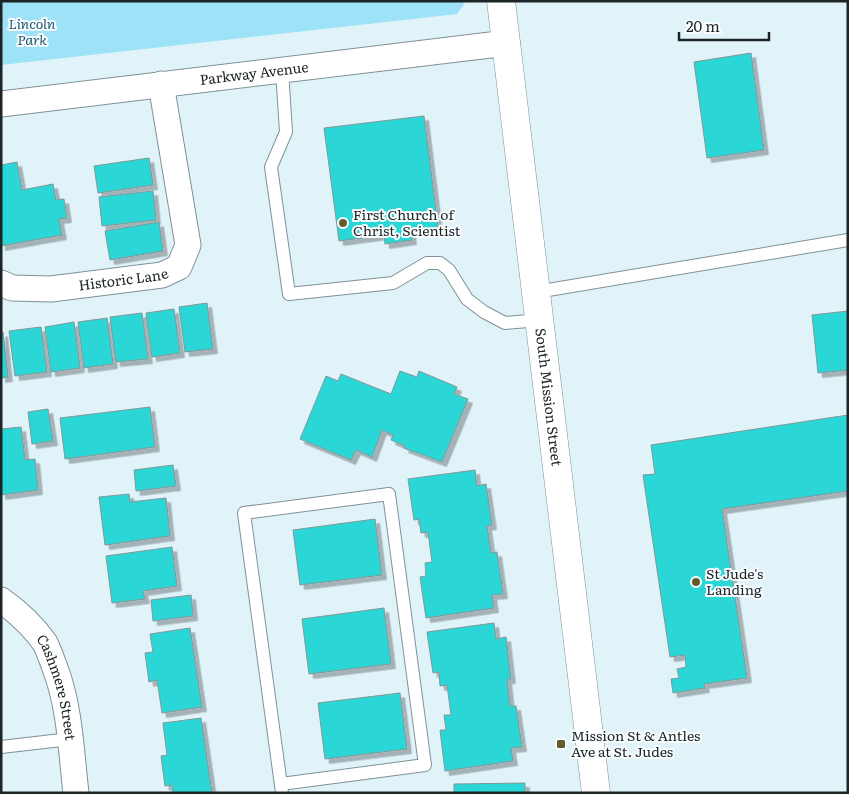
<svg xmlns="http://www.w3.org/2000/svg" width="849" height="794" viewBox="0 0 849 794" font-family="Literata,serif">
<defs>
<filter id="shadow"><feDropShadow dx="4.5" dy="4.5" stdDeviation="0" flood-color="#0004"/></filter>
</defs>
<rect width="100%" height="100%" fill="#e0f3f9"/>
<polygon fill="#9de2f7" points="1,1 466,1 457,14 1,65"/>
<g fill="#2cd6d6" stroke="#839696" filter="url(#shadow)">
<polygon points="751,53 764,150 707,158 694,62"/>
<polygon points="424,116 438,227 411,230 412,240 385,244 384,235 339,241 324,128"/>
<polygon points="149,158 153,185 98,193 94,166"/>
<polygon points="17,162 22,190 53,184 56,200 64,199 67,218 59,219 62,235 1,246 1,165"/>
<polygon points="153,191 156,220 102,226 99,197"/>
<polygon points="159,222 163,251 110,260 105,231"/>
<polygon points="207,303 213,349 185,352 179,307"/>
<polygon points="174,309 180,353 152,357 146,313"/>
<polygon points="848,311 848,370 818,373 812,315"/>
<polygon points="142,313 148,359 116,362 110,317"/>
<polygon points="107,318 113,364 84,368 78,322"/>
<polygon points="74,322 80,368 51,372 45,327"/>
<polygon points="41,327 47,372 15,376 9,331"/>
<polygon points="3,332 8,377 1,378 1,333"/>
<polygon points="400,371 417,377 419,371 457,387 454,394 468,399 442,462 404,448 405,446 391,440 393,435 382,430 372,457 356,450 351,460 300,439 326,376 338,381 341,374 391,394"/>
<polygon points="150,407 155,447 65,459 60,418"/>
<polygon points="48,409 53,441 32,444 28,412"/>
<polygon points="848,415 848,491 722,509 747,678 704,684 705,688 673,693 671,679 679,678 677,669 686,667 685,655 670,657 643,475 655,474 651,445"/>
<polygon points="21,427 25,460 35,459 38,490 1,495 1,429"/>
<polygon points="173,465 176,486 136,491 134,470"/>
<polygon points="475,470 477,486 486,484 492,525 487,526 491,553 497,552 503,594 492,595 494,608 426,618 420,577 426,576 425,563 432,562 428,532 421,533 419,519 414,520 408,479"/>
<polygon points="129,494 130,502 166,498 170,536 105,545 99,497"/>
<polygon points="375,519 382,575 300,585 293,530"/>
<polygon points="172,547 177,586 143,591 145,599 112,603 106,556"/>
<polygon points="191,595 193,616 153,621 151,600"/>
<polygon points="384,608 391,664 309,674 302,619"/>
<polygon points="494,623 496,639 506,637 511,679 507,679 510,706 516,706 522,747 511,748 513,761 445,771 440,730 446,730 444,715 451,715 447,685 440,686 439,672 433,673 427,632"/>
<polygon points="190,628 202,707 162,713 157,680 149,682 145,653 153,652 150,634"/>
<polygon points="400,693 407,749 325,759 318,703"/>
<polygon points="201,718 212,793 173,793 172,785 165,786 161,756 167,755 163,723"/>
<polygon points="525,783 525,793 454,793 454,784"/>
</g>
<g fill="none" stroke-linecap="round" stroke-linejoin="round">
<g stroke="#809197" stroke-width="14">
<g id="lane">
<polyline points="282,70 286,132 271,167 289,294 393,283 427,263 440,263 449,270 467,299 484,312 505,323 540,320"/>
<polyline points="536,292 848,240"/>
<polyline points="1,747 70,739"/>
<polyline points="281,784 425,765 389,494 244,513 282,793"/>
</g>
</g>
<g stroke="#809197" stroke-width="27">
<g id="street">
<path id="s1" d="M 1,104 L 507,43"/>
<path id="s2" d="M 1,283 L 12,288 L 51,289 L 162,275 L 179,267 L 188,245 L 161,84"/>
<path id="s3" d="M 1,600 C 18,612 33,626 45,643 C 49,651 52,660 55,668 C 70,707 71,751 76,793"/>
</g>
</g>
<g stroke="#809197" stroke-width="29">
<g id="secondary">
<path id="s4" d="M 501,1 L 596,793"/>
</g>
</g>
<use href="#lane" stroke="#fff" stroke-width="12"/>
<use href="#street" stroke="#fff" stroke-width="25"/>
<use href="#secondary" stroke="#fff" stroke-width="28"/>
</g>
<g fill="#665c29" stroke="#f9fdff" stroke-width="2">
<circle cx="343" cy="223" r="5"/>
<circle cx="696" cy="582" r="5"/>
<rect x="556" y="739" width="10" height="10" rx="2.5"/>
</g>
<g text-anchor="middle" stroke-width="4" stroke-linejoin="round" paint-order="stroke">
<g font-size="14" font-style="italic" fill="#225b6b" stroke="#f9fdff">
<text x="32" y="29">Lincoln<tspan x="32" dy="16">Park</tspan></text>
</g>
<g font-size="14" fill="#1c2426" stroke="#f9fdff">
<text dy="5" stroke="none"><textPath href="#s1" startOffset="255">Parkway Avenue</textPath></text>
<text dy="5" stroke="none"><textPath href="#s2" startOffset="124">Historic Lane</textPath></text>
<text dy="5" stroke="none"><textPath href="#s4" startOffset="399">South Mission Street</textPath></text>
<text dy="5" stroke="none"><textPath href="#s3" startOffset="108">Cashmere Street</textPath></text>
</g>
<g font-size="14" fill="#1c2426" stroke="#f9fdff" text-anchor="start">
<text x="353" y="220">First Church of<tspan x="353" dy="16">Christ, Scientist</tspan></text>
<text x="706" y="579">St Jude's<tspan x="706" dy="16">Landing</tspan></text>
<text x="571" y="741">Mission St &amp; Antles<tspan x="571" dy="16">Ave at St. Judes</tspan></text>
</g>
</g>
<rect width="849" height="794" fill="none" stroke="#1c2426" stroke-width="5"/>
<path d="M679 32v8h90v-8" fill="none" stroke="#1c2426" stroke-width="2.5"/>
<text x="686" y="32" font-size="15" fill="#1c2426" stroke="#f9fdff" stroke-width="4" paint-order="stroke">20 m</text>
</svg>
